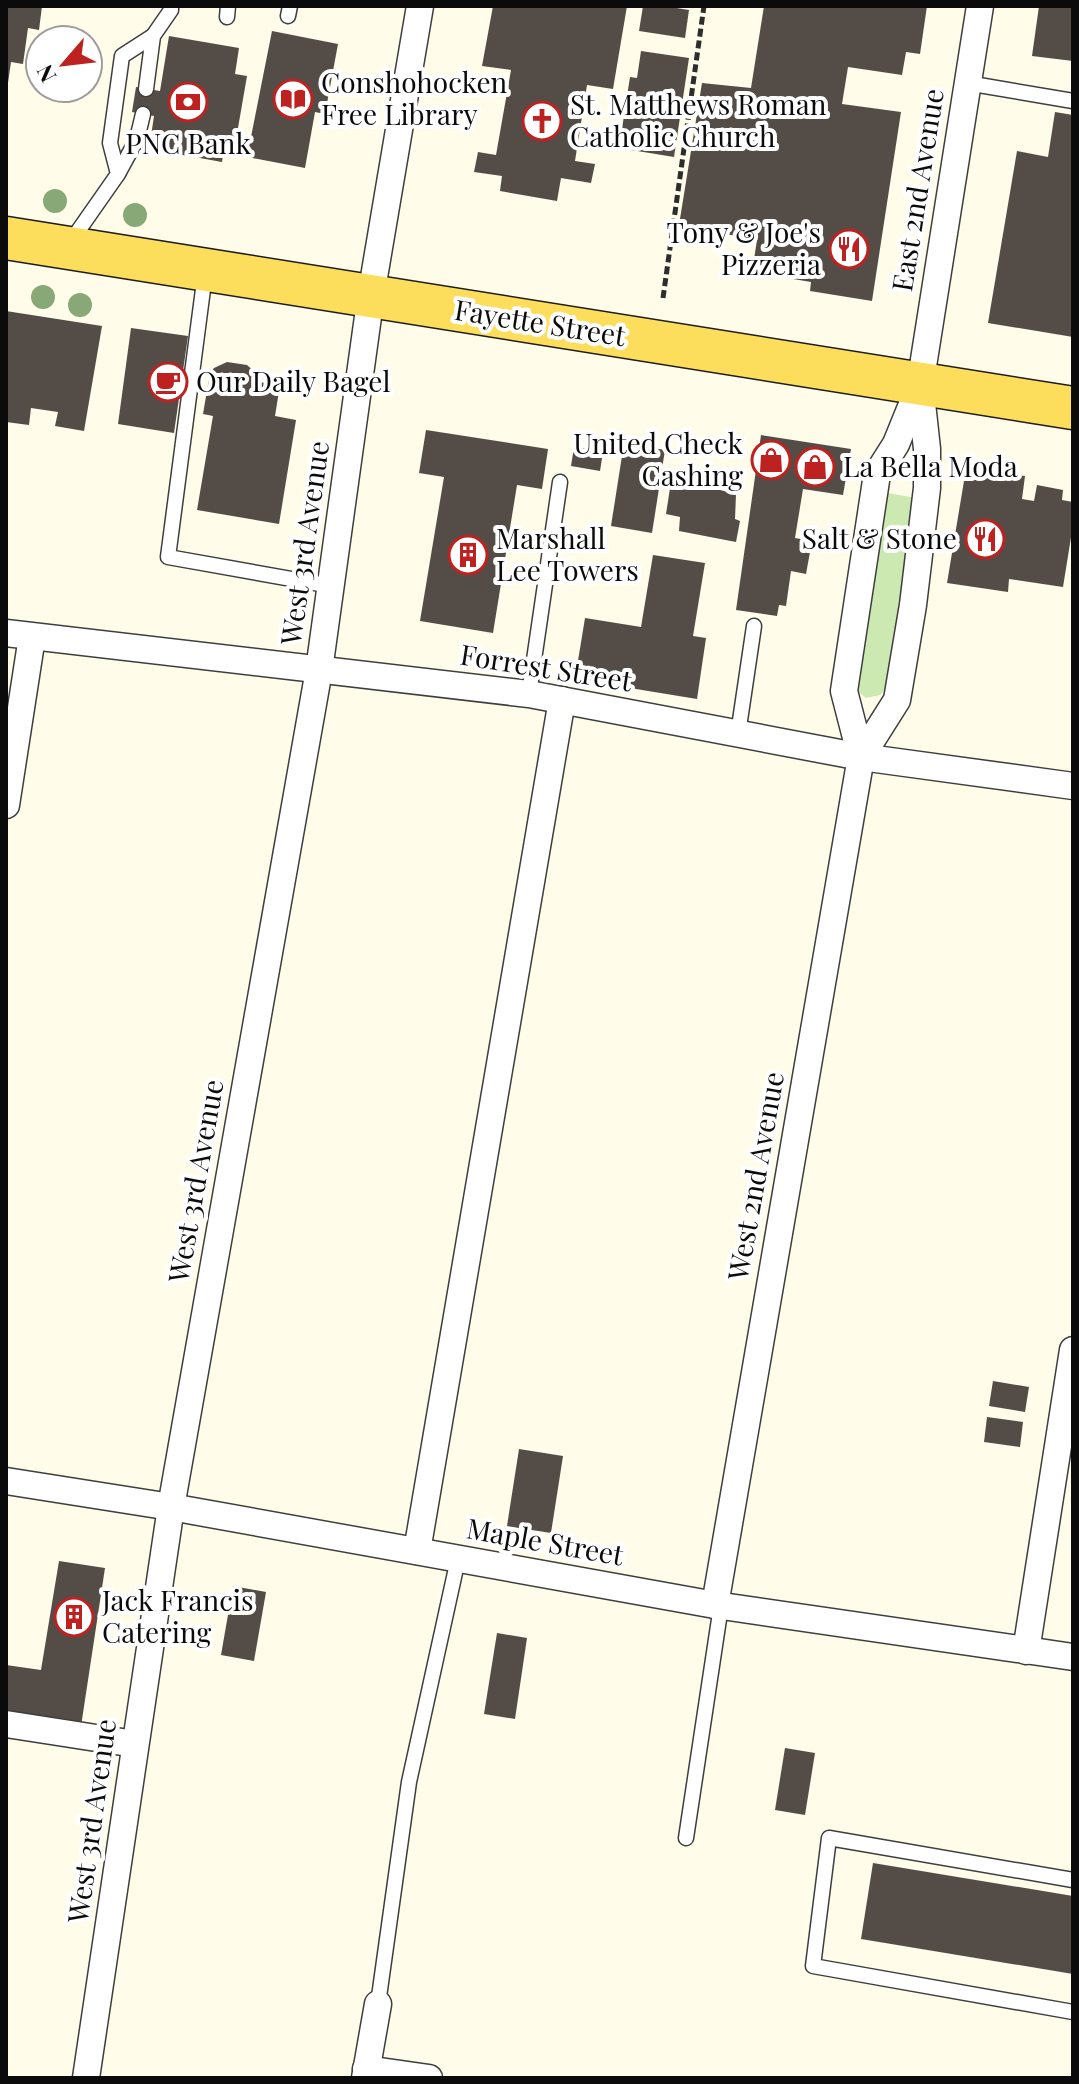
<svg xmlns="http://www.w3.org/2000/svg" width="1079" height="2084" viewBox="0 0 1079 2084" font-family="'Playfair Display',serif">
<rect width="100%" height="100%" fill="#fffce9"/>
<polygon fill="#cce9b2" points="882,492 916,498 888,686 880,695 866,698 853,687"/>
<g fill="#544d47">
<polygon points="6,6 42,6 39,30 28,28 23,64 11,62 8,83 6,83"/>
<polygon points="493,6 627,6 613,89 587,85 575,161 595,164 591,183 561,178 557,201 500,191 502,176 474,172 478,152 496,155 511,70 482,66"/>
<polygon points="643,6 664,6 689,10 685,38 639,31"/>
<polygon points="764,6 927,6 920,54 906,52 902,75 848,67 842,104 901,112 872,301 810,291 811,282 752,272 757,240 679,225 702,83 751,88"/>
<polygon points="1039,6 1073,6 1073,61 1032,56"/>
<polygon points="272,31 338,44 325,114 315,112 305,168 247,157"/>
<polygon points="169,36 239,48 235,74 247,76 234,151 224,149 222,162 149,149 154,116 132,112 136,87 160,91"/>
<polygon points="641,51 689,58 674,157 619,148 630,77 637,78"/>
<polygon points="1055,112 1073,115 1073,337 988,323 1017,151 1048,157"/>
<polygon points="6,311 102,326 84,431 55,426 58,412 31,408 29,425 6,422"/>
<polygon points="131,328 188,336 174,433 118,424"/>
<polygon points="227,362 247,365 256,373 259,382 280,385 275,416 296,420 279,524 197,510 213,416 203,414 210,373 214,368"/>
<polygon points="426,430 548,449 542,489 517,485 493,633 420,621 444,477 419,473"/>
<polygon points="761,435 851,449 843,495 803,489 795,538 812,541 806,574 791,571 786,606 779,605 777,616 736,610"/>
<polygon points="624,443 665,450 652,533 611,526"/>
<polygon points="574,447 603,452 600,471 571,466"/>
<polygon points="673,469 693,472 699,469 707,469 713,476 712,488 736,494 735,519 740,521 736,542 679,531 680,517 666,514"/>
<polygon points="966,469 1025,476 1022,499 1034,501 1037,485 1063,490 1062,500 1073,502 1073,525 1063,587 1009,579 1008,592 947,583"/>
<polygon points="653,555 705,563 693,636 706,638 697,699 575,679 585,618 641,627"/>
<polygon points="993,1381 1029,1387 1025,1412 989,1406"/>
<polygon points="987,1417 1023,1422 1020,1447 984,1442"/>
<polygon points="519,1449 563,1456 551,1533 507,1526"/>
<polygon points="59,1561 105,1568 80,1733 6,1721 6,1665 41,1670"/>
<polygon points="233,1586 266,1592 254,1661 221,1655"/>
<polygon points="497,1633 527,1638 515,1719 484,1714"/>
<polygon points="785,1748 815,1753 805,1815 775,1810"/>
<polygon points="873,1863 1073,1896 1073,1974 861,1939"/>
</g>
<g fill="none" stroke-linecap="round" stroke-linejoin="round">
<g stroke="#3e3e3e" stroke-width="17">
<g id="lane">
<polyline points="288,16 290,6"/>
<polyline points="227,17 228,6"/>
<polyline points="967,83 1073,101"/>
<polyline points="146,89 153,36 171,10 171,6"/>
<polyline points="118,174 137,139 143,114"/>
<polyline points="69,244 118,174 110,143 122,56 153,36"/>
<polyline points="205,274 168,557 331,586"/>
<polyline points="529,694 560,482"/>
<polyline points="738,734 754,626"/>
<polyline points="686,1838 721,1606"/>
<polyline points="1073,1880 829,1838 813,1966 1073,2012"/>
<polyline points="378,2004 409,1782 458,1559"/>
</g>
</g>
<g stroke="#3e3e3e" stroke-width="29">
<g id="street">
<polyline points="6,633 529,694 861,757 1073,786"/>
<polyline points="861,757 844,691 877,474 896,444 920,385 980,6"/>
<polyline points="6,805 32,637"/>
<polyline points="6,1481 171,1507 715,1605 1073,1657"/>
<polyline points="417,1551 562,700"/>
<polyline points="715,1605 861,757 897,700 913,605 927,488 927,449 920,385"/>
<polyline points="1026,1651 1073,1350"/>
<polyline points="6,1724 135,1744"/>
<polyline points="366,2069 429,2078"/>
<polyline points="86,2078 171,1507 319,670 371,295 420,6"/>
<polyline points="365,2078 378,2004"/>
</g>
</g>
<g stroke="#1c1c1c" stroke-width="45">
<polyline id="primary" points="6,238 1073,408"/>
</g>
<polyline stroke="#2d2d2d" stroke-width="5" stroke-dasharray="8 4" stroke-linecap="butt" points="663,298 704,6"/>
<use href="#lane" stroke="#fff" stroke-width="14"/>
<use href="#street" stroke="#fff" stroke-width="26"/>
<use href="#primary" stroke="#fcde5c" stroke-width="42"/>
</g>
<g fill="#88a878">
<circle cx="55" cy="201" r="12"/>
<circle cx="135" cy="215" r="12"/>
<circle cx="43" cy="297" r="12"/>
<circle cx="80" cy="305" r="12"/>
</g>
<defs>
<g id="library-ring" transform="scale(2)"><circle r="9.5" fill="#fff" stroke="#bd2221" stroke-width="1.5"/><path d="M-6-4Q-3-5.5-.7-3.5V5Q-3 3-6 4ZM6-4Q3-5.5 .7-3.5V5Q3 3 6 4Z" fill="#bd2221"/></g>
<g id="bank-ring" transform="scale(2)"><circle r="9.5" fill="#fff" stroke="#bd2221" stroke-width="1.5"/><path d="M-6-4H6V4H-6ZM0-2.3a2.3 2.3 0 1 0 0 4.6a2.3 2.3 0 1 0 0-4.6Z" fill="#bd2221"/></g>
<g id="church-ring" transform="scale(2)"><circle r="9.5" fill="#fff" stroke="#bd2221" stroke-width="1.5"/><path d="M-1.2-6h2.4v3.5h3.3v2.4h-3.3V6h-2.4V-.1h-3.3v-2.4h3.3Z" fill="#bd2221"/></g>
<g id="restaurant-ring" transform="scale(2)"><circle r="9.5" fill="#fff" stroke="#bd2221" stroke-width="1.5"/><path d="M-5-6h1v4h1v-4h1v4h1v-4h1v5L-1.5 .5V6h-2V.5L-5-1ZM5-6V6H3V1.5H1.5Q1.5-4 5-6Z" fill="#bd2221"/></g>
<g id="cafe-ring" transform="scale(2)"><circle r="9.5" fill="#fff" stroke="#bd2221" stroke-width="1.5"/><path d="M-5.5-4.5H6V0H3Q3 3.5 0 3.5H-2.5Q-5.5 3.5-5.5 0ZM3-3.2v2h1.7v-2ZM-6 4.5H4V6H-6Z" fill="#bd2221"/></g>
<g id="shop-ring" transform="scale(2)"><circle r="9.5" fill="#fff" stroke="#bd2221" stroke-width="1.5"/><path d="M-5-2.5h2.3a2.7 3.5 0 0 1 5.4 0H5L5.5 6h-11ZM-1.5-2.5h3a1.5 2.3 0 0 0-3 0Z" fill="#bd2221"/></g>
<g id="building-ring" transform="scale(2)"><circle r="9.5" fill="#fff" stroke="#bd2221" stroke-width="1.5"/><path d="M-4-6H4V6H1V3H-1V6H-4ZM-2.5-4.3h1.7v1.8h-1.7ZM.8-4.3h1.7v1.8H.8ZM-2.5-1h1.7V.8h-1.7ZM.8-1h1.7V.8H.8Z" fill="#bd2221"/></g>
</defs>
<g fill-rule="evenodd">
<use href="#library-ring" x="293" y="99"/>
<use href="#bank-ring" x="188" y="102"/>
<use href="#church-ring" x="542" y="121"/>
<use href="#restaurant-ring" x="849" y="249"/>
<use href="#cafe-ring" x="168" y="382"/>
<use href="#shop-ring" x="771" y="460"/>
<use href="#shop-ring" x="815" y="467"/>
<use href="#restaurant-ring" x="985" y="539"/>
<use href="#building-ring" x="468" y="555"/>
<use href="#building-ring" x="74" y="1617"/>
</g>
<g text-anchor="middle" stroke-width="8" stroke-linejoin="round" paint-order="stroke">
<g font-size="28" fill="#0b0b0b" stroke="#fff" text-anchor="start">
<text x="321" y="93">Conshohocken<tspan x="321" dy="32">Free Library</tspan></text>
<text x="570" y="115">St. Matthews Roman<tspan x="570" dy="32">Catholic Church</tspan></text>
<text x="188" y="154" text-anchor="middle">PNC Bank</text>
<text x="821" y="243" text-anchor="end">Tony &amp; Joe's<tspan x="821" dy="32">Pizzeria</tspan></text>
<text x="196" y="392">Our Daily Bagel</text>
<text x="743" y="454" text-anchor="end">United Check<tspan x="743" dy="32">Cashing</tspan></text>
<text x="843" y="477">La Bella Moda</text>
<text x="496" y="549">Marshall<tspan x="496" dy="32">Lee Towers</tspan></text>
<text x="957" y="549" text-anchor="end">Salt &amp; Stone</text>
<text x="102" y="1611">Jack Francis<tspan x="102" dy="32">Catering</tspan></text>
</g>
<g font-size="28" fill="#0b0b0b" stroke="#fff">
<text transform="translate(918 190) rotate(-81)" y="10">East 2nd Avenue</text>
<text transform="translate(540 323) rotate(9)" y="10">Fayette Street</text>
<text transform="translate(305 543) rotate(-82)" y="10">West 3rd Avenue</text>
<text transform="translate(546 668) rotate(9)" y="10">Forrest Street</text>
<text transform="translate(756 1176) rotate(-80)" y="10">West 2nd Avenue</text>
<text transform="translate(196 1181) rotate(-80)" y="10">West 3rd Avenue</text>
<text transform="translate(545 1542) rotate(10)" y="10">Maple Street</text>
<text transform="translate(92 1821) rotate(-82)" y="10">West 3rd Avenue</text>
</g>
</g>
<rect width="1079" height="2084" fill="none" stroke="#0b0b0b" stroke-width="16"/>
<g transform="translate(64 64) rotate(242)"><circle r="38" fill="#ffffff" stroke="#9d9d9d" stroke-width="2"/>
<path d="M0-6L14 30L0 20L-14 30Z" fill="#bd2221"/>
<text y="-12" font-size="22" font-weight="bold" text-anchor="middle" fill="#0b0b0b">N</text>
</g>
</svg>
